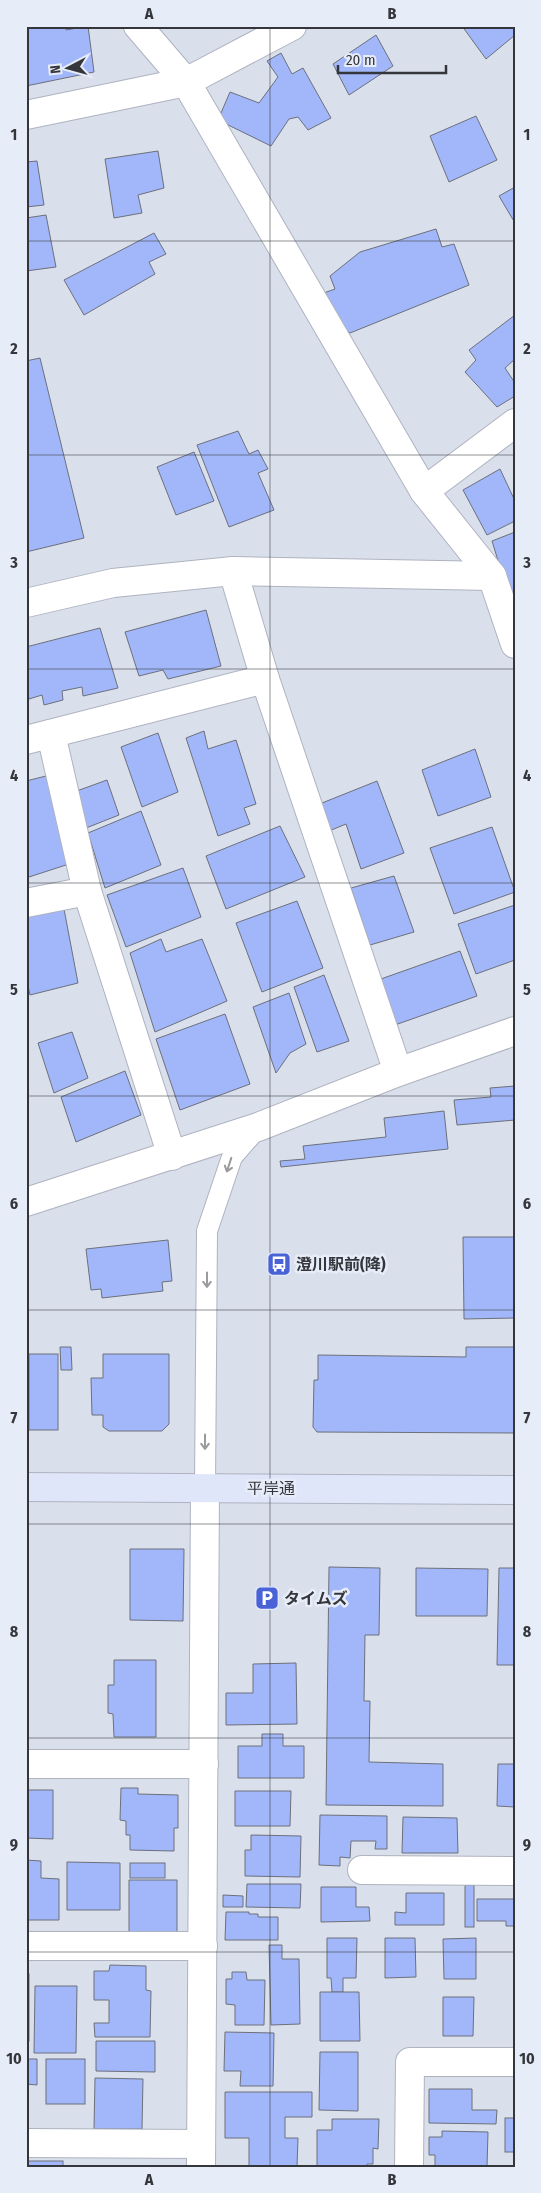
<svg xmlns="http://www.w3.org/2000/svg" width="541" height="2193" viewBox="0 0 541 2193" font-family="'Fira Sans Condensed','Noto Sans JP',sans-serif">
<rect width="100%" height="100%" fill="#dadfec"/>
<g fill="#a1b7f9" stroke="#6c707c">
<polygon points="26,26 66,26 66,30 88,26 94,72 26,86"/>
<polygon points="462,26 515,26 515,35 486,59"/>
<polygon points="376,35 393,66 349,95 333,64"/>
<polygon points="281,53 292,74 303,68 331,118 308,130 298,117 289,119 271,146 218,120 230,92 259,103 278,77 267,61"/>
<polygon points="476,116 497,160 449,182 430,136"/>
<polygon points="158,151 164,188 138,195 142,213 114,218 105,159"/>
<polygon points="37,161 44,205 26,207 26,162"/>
<polygon points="515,187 515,223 499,196"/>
<polygon points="46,215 56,267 26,271 26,218"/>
<polygon points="436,229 442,247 454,244 469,285 350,333 333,323 321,294 335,289 330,276 360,252"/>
<polygon points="154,233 166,254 149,262 155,274 84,315 64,280"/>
<polygon points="515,315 515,359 505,368 515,383 515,396 497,407 465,372 476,360 469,350"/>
<polygon points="40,358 84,538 26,552 26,361"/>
<polygon points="238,431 249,454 258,450 268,469 258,473 274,510 229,527 197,445"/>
<polygon points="194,452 214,501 176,515 157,467"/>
<polygon points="500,469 515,501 515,521 487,535 463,490"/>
<polygon points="515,532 515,590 508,593 492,541"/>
<polygon points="206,610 221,666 168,679 163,670 139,676 125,632"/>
<polygon points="100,628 118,688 83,696 82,687 62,691 63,700 44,705 42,695 29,699 26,687 26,647"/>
<polygon points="204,731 208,749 236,740 256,804 244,808 250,824 218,836 186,738"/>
<polygon points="158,733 178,792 142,807 121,747"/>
<polygon points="475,749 491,797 438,816 422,770"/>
<polygon points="46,776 72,863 26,878 26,781"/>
<polygon points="107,780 119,815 86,828 74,792"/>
<polygon points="377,781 404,853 361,869 346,824 329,831 317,805"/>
<polygon points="141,811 161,865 105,888 88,833"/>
<polygon points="280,826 305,877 226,909 206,856"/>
<polygon points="492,827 515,892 454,914 430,848"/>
<polygon points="183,868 201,917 126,947 107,895"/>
<polygon points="394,876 414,932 370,945 351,888"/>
<polygon points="297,901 323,968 262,992 236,923"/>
<polygon points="515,905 515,960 476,974 458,924"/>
<polygon points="64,909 78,983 30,995 26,977 26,917"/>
<polygon points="161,939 166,952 202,939 227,1001 155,1032 130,953"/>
<polygon points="460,951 477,996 395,1025 378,980"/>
<polygon points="324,975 349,1041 317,1052 294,987"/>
<polygon points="289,993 306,1044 290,1053 276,1073 253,1007"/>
<polygon points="225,1014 250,1084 180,1110 156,1039"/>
<polygon points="72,1032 88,1078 54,1093 38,1043"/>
<polygon points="125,1071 141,1115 76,1142 61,1097"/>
<polygon points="515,1086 515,1120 457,1125 454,1100 491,1097 490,1088"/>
<polygon points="444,1111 448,1149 281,1167 280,1161 305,1159 303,1146 386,1137 384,1118"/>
<polygon points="463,1237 515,1237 515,1318 464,1319"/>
<polygon points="168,1240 172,1281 162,1282 163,1291 102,1298 101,1289 91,1290 86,1249"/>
<polygon points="60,1347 71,1347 72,1370 61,1370"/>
<polygon points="466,1347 515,1347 515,1433 317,1432 313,1427 314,1380 318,1380 318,1355 466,1357"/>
<rect x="29" y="1354" width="29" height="76"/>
<polygon points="103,1354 169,1354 169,1424 162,1431 109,1431 103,1427 103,1415 92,1415 91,1378 103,1378"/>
<polygon points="130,1549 184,1549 183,1621 130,1620"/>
<polygon points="329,1567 380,1568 379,1635 365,1635 364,1701 370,1701 369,1762 443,1764 443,1806 326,1805"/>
<polygon points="416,1568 488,1569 487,1616 416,1616"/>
<polygon points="499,1568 515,1568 515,1665 497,1665"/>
<polygon points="114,1660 156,1660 156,1737 114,1737 113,1714 108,1713 108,1685 114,1685"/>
<polygon points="296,1663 297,1724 226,1725 226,1693 253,1693 253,1664"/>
<polygon points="262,1734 283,1734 283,1746 304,1746 304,1778 238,1778 238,1746 262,1746"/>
<polygon points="498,1764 515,1764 515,1807 497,1806"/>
<polygon points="121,1788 138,1788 138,1794 178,1795 178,1828 174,1828 174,1851 130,1850 130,1835 126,1835 126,1821 120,1820"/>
<polygon points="26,1790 53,1790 53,1839 26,1838"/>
<polygon points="235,1791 291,1791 290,1826 235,1826"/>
<polygon points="320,1815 387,1816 387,1849 375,1849 376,1841 351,1841 350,1858 340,1857 340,1866 319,1865"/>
<polygon points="403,1817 457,1818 458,1853 402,1853"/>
<polygon points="251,1835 301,1836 300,1877 245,1876 245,1850 251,1850"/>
<polygon points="26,1860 41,1861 41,1878 59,1879 59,1920 26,1920"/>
<polygon points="67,1862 120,1863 120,1910 67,1910"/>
<rect x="130" y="1863" width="35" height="15"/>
<polygon points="129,1880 177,1880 177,1933 129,1932"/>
<polygon points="247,1884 301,1884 300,1908 246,1907"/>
<rect x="465" y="1885" width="9" height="42"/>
<polygon points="321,1887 356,1887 356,1907 369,1907 370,1921 321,1922"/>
<polygon points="406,1893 444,1893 444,1925 395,1925 395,1912 406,1913"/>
<polygon points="223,1895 243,1896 243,1907 223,1907"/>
<polygon points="477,1899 515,1899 515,1926 506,1926 506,1921 477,1921"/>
<polygon points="226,1912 249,1912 249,1914 258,1914 258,1917 278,1917 278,1940 225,1940"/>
<polygon points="327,1938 357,1938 356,1978 343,1978 343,1992 332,1992 331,1978 327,1978"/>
<polygon points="385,1938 415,1938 416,1977 385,1978"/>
<polygon points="476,1938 476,1979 444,1979 443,1939"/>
<polygon points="269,1945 282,1945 282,1959 299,1959 300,2024 271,2025"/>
<polygon points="110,1965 146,1966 146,1990 151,1991 150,2037 95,2037 94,2023 109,2023 109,2000 94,2000 94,1971 109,1971"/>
<polygon points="232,1972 246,1972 247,1980 265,1980 264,2025 235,2025 235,2005 226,2004 226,1979 232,1979"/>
<rect x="26" y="1974" width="3" height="67"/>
<polygon points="35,1986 77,1986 76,2053 34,2053"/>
<polygon points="320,1992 359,1992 360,2041 320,2041"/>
<polygon points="443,1997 474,1997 473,2036 443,2036"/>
<polygon points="225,2032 274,2033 273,2086 240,2086 241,2071 224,2071"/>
<polygon points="96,2041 155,2041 155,2072 96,2071"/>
<polygon points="320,2052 358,2052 358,2111 319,2110"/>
<polygon points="26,2059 37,2059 37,2085 26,2084"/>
<rect x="46" y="2059" width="39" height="45"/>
<polygon points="95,2078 143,2079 142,2129 94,2129"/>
<polygon points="429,2089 472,2089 472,2110 497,2110 496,2124 429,2123"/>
<polygon points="225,2092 312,2092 312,2117 285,2117 285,2138 298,2138 297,2167 249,2167 249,2138 225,2138"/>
<rect x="505" y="2118" width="10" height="34"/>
<polygon points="332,2119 379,2119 378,2149 373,2148 373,2164 367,2164 367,2167 317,2167 317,2130 332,2130"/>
<polygon points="442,2131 488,2132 487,2167 435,2167 435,2155 429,2155 429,2137 442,2137"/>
<rect x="26" y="2161" width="37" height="6"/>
</g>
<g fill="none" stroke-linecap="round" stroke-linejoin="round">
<g stroke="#afb3c0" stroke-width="22">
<polyline id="lane" points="205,1488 207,1231 232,1157 258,1127"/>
</g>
<g stroke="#afb3c0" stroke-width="30">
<g id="street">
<polyline points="138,26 186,82 424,491 492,576 515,644"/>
<polyline points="26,115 186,82 292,26"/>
<polyline points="424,491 515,423"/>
<polyline points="233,571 265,679 398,1072"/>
<polyline points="26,603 113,583 233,571 492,576"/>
<polyline points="51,734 87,891 172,1156"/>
<polyline points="26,740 265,679"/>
<polyline points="26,903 87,891"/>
<polyline points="26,1202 258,1127 398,1072 515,1031"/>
<polyline points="26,1764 204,1764"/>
<polyline points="362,1870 515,1871"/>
<polyline points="26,1946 203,1946"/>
<polyline points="26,2143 201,2144"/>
<polyline points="201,2167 205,1488"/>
<polyline points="409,2167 410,2062 515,2062"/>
</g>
</g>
<g stroke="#afb3c0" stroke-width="30">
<polyline id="secondary" points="26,1487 515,1490"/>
</g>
<use href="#lane" stroke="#fff" stroke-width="20"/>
<use href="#street" stroke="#fff" stroke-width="28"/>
<use href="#secondary" stroke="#dfe6fa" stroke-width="28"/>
</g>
<defs><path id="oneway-shaft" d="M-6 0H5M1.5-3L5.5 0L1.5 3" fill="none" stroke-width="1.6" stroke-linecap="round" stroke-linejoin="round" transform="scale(1.25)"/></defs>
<g stroke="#9a9a9d">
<use href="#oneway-shaft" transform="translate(229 1165) rotate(108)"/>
<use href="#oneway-shaft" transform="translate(207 1280) rotate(90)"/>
<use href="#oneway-shaft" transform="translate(205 1442) rotate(90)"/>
</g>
<path fill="none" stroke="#34363b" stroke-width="1" stroke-opacity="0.55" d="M 270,26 L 270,2167M 26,241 L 515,241M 26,455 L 515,455M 26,669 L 515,669M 26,883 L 515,883M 26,1096 L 515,1096M 26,1310 L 515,1310M 26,1524 L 515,1524M 26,1738 L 515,1738M 26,1952 L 515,1952"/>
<defs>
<g id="bus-square" transform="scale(1.25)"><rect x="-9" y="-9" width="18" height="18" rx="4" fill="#4963d7" stroke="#e7ecf9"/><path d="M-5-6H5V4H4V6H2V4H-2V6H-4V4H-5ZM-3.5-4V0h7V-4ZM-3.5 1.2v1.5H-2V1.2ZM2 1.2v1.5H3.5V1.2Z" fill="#fff"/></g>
<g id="parking-square" transform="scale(1.25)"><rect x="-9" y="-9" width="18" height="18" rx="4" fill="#4963d7" stroke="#e7ecf9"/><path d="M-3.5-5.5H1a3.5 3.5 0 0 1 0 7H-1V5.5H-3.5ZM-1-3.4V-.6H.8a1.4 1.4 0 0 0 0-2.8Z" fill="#fff"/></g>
</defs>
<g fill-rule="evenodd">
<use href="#bus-square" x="279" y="1264"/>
<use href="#parking-square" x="267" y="1598"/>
</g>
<g text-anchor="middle" stroke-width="5" stroke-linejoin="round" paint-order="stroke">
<g font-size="16" font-weight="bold" fill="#34363b" stroke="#e7ecf9" text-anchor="start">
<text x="296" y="1270">澄川駅前(降)</text>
<text x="284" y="1604">タイムズ</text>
</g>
<g font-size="16" fill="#34363b" stroke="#e7ecf9">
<text x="271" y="1494">平岸通</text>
</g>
</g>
<rect width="541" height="2193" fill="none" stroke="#e7ecf9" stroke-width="55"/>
<g transform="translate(68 68) rotate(264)" stroke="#e7ecf9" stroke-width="4" paint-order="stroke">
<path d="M0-4L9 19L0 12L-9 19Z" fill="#34363b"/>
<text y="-8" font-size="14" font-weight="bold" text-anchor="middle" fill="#34363b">N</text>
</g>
<path d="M338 65v8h108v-8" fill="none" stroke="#34363b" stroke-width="2.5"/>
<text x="346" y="65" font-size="15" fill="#34363b" stroke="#e7ecf9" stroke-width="4" paint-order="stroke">20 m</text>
<rect x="28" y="28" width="486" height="2138" fill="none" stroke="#34363b" stroke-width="2"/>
<g font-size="16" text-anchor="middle" font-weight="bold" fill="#34363b">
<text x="149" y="19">A</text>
<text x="392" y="19">B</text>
<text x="14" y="140">1</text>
<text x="527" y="140">1</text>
<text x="14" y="354">2</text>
<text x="527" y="354">2</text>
<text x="14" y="568">3</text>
<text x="527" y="568">3</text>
<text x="14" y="781">4</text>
<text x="527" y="781">4</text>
<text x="14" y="995">5</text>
<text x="527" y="995">5</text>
<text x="14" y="1209">6</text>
<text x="527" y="1209">6</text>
<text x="14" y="1423">7</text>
<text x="527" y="1423">7</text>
<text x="14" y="1637">8</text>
<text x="527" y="1637">8</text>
<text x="14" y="1850">9</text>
<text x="527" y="1850">9</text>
<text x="14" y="2064">10</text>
<text x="527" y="2064">10</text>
<text x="149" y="2185">A</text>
<text x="392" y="2185">B</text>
</g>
</svg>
